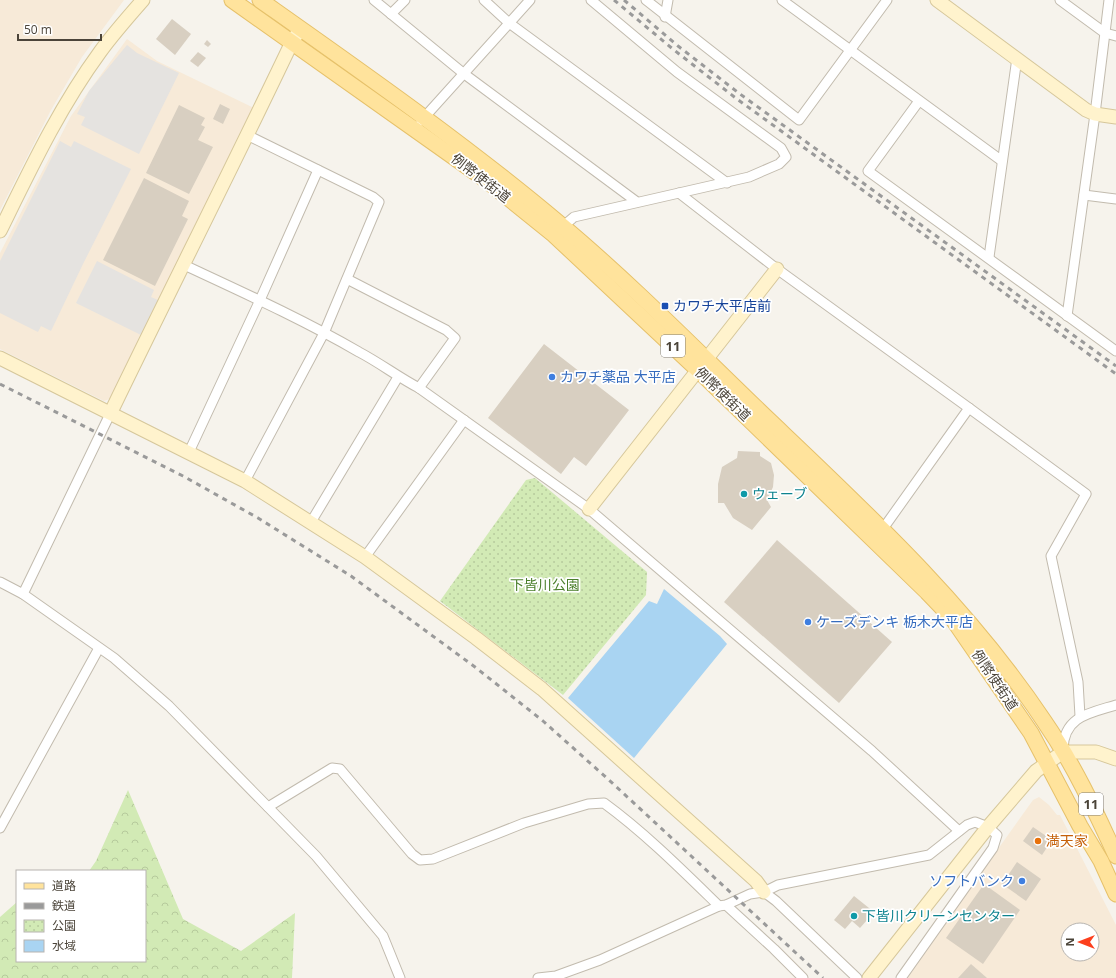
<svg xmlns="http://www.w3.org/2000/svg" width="1116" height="978" viewBox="0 0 1116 978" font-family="'Open Sans','Noto Sans JP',sans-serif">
<defs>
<pattern id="forest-crowns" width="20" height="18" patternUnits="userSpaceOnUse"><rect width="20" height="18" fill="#d2eab5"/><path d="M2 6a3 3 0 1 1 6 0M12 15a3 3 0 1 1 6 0" fill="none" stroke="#b6ca9c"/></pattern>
<pattern id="park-dots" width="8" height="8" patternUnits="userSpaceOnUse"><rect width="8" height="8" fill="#d2eab5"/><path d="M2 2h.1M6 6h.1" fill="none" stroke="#b6ca9c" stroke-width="1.8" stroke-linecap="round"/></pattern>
</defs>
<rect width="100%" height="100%" fill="#f6f3ec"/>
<g fill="#f7ead8" fill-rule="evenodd">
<polygon points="0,0 124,0 82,57 51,110 0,210"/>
<polygon points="127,39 157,61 254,108 112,398 104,401 0,349 0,253 71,116"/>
<path d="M 1039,797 L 1049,805 L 1057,815 L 1060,815 L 1116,925 L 1116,978 L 906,978 L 1033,800 ZM 1068,930 L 1092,930 L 1092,954 L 1068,954 Z"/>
</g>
<polygon fill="url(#forest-crowns)" points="128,790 183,919 241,951 295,913 292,978 0,978 0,917 17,902 17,961 145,961 145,871 89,871 96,861"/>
<polygon fill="url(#park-dots)" points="535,478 647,572 646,595 563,695 440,601 526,480"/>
<g fill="#e5e3e0">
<polygon points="127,45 137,53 179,73 139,154 81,125 85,117 77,114 89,91"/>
<polygon points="60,141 71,147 74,141 131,169 83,264 51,331 41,326 38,332 0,313 0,261"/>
<polygon points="97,261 154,290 151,297 158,300 141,335 76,303"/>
</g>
<polygon fill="#a9d4f2" points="664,589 720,636 727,644 634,758 568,698 649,601 657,604"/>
<g fill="#d8cfc1">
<polygon points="172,19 191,34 175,55 156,39"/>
<polygon points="207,40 211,44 208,47 204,44"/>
<polygon points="198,52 206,58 198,67 190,61"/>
<polygon points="220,104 230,109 223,124 213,119"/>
<polygon points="179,105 205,118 201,125 205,127 198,140 213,147 189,194 146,173"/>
<polygon points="144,178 189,201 182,216 188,219 155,286 103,260"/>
<polygon points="544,344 629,410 586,466 574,457 561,474 488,418"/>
<polygon points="738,451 760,452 760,456 771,463 774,475 773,487 767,500 771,507 752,530 733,518 724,503 718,503 718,484 722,467 737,458"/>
<polygon points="777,540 892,642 839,703 724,602"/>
<polygon points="1033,827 1052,840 1042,855 1023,841"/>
<polygon points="1017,862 1041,879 1026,901 1002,884"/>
<polygon points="984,884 1020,910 983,964 946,938"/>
<polygon points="854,896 874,912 860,928 852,921 845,929 834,920"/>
<polygon points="971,964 987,978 958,978"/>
</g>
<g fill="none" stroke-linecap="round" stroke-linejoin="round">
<g stroke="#c2bbae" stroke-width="11">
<g id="street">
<polyline points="374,0 463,73 637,202"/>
<polyline points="484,0 509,23 727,183"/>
<polyline points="646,0 799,120 887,0"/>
<polyline points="782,0 1002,161"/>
<polyline points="1060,0 1105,33 1116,36"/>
<polyline points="391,14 405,0"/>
<polyline points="665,17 668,0"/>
<polyline points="919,101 868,171 1116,351"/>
<polyline points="421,121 530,0"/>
<polyline points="679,193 777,269 969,408 880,533"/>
<polyline points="1084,195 1116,199"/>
<polyline points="560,229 574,217 749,177 779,164 786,157 781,148 677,72 591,0"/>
<polyline points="989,257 1017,58"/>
<path d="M 182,264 C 242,292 302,319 359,352 C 380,363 398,377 419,388 L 589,509 L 872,751 L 959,831"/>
<polyline points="347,279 446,330 455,338 419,388"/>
<polyline points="1067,316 1095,114 1109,0"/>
<polyline points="969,408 1086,494 1051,556 1078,682 1080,716"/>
<polyline points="189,452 260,300 318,170"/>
<polyline points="245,481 324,333 379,202 373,197 247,135"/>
<polyline points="311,522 398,377"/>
<polyline points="365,557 464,420"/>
<polyline points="0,582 23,594 114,658 169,706 316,856 383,936 400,978"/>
<polyline points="23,594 111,412"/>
<path d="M 1063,749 C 1064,716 1090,713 1116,705"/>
<path d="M 268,807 L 332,768 L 340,769 L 412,854 L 420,860 L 433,859 L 524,823 L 588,804 L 604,803 C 645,833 682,870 719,906"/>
<polyline points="0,828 99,648"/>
<polyline points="764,892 776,901 857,978"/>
<polyline points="726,905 774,949 803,978"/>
<polyline points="538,978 556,976 600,960 719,906 726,905 750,894 764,892 778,885 929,855 967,825 975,822 988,827 997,835 993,848 901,978"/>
</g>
</g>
<g stroke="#d6c79b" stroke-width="15">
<g id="secondary">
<polyline points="937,0 1086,110 1095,114 1116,117"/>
<path d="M 0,231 C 30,170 59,108 100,52 C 113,34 128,17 143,0"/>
<polyline points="0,358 245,481 365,557 476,638 542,689 756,881 764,892"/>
<path d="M 111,412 C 171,288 233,166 292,42 L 300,29"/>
<polyline points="589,509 777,269"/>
<polyline points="869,978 988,827 1036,771 1063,752 1096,752 1116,759"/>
</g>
</g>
<g stroke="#e6c16a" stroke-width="17">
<g id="primary">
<polyline points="232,0 486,180 554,235 698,370 927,592 952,618 1031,733 1080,826 1101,861 1116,894"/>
<path d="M 260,0 C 362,72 465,144 560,224 C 634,286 702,356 771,422 C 869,515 969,608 1044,721 C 1073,763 1095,810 1116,856"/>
</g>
</g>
<use href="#street" stroke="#fff" stroke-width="9"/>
<use href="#secondary" stroke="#fff3cd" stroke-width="13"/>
<use href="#primary" stroke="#ffe39c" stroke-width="15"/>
<g stroke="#9a9a9a" stroke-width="3" stroke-dasharray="5 5" stroke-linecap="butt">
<polyline points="614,0 674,50 737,99 1116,374"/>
<polyline points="624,0 678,46 740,94 1116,366"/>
<polyline points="0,384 183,476 258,518 351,576 475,667 543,721 609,780 823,978"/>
</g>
</g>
<rect fill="#1a4fb4" stroke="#fff" stroke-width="1.5" x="661" y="302" width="8" height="8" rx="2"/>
<g fill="#3f7fe0" stroke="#fff" stroke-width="1.5">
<circle cx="552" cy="377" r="4"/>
<circle cx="808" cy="622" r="4"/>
<circle cx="1022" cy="881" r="4"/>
</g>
<g fill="#0f9aa8" stroke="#fff" stroke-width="1.5">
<circle cx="744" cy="494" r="4"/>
<circle cx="854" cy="916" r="4"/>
</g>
<circle fill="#e8710a" stroke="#fff" stroke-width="1.5" cx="1038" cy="841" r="4"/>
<g text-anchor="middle" stroke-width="3.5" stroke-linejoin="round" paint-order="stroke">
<g fill="#fff" stroke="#817c74" stroke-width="1">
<rect x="661" y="335" width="24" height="22" rx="3"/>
<rect x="1079" y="793" width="24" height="22" rx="3"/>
</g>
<g font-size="13" font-weight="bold" fill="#4b4439">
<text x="673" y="351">11</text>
<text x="1091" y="809">11</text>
</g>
<g font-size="14" fill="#4b4439" stroke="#fff">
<text transform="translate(481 178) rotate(38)" y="5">例幣使街道</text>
<text transform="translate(723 394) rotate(44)" y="5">例幣使街道</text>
<text transform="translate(995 680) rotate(56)" y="5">例幣使街道</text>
</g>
<g font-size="14" fill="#164399" stroke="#fff" text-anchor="start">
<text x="673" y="311">カワチ大平店前</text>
</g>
<g font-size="14" fill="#366cbe" stroke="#fff" text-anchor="start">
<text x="560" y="382">カワチ薬品 大平店</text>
<text x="816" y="627">ケーズデンキ 栃木大平店</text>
<text x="1014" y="886" text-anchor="end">ソフトバンク</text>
</g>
<g font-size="14" fill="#0d838f" stroke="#fff" text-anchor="start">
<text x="752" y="499">ウェーブ</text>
<text x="862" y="921">下皆川クリーンセンター</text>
</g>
<g font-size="14" fill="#4a7f2a" stroke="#fff">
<text x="545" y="590">下皆川公園</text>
</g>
<g font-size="14" fill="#c56008" stroke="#fff" text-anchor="start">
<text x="1046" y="846">満天家</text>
</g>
</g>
<rect x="16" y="870" width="130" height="92" fill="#ffffff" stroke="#b7b4b0"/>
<rect x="24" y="883" width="20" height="6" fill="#ffe39c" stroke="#b7b4b0"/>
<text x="52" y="890" font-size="12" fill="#4b4439">道路</text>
<rect x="24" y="903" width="20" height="6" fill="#9a9a9a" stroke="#b7b4b0"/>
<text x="52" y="910" font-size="12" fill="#4b4439">鉄道</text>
<rect x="24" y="920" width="20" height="12" fill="url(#park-dots)" stroke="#b7b4b0"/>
<text x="52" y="930" font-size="12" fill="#4b4439">公園</text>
<rect x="24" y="940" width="20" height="12" fill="#a9d4f2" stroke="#b7b4b0"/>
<text x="52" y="950" font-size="12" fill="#4b4439">水域</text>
<g transform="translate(1080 942) rotate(270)"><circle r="19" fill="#ffffff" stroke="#b7b4b0"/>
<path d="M0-3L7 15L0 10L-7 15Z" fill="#fc3f1d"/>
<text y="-6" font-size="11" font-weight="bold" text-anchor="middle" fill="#4b4439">N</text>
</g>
<path d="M18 34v6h83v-6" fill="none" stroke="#4b4439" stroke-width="2"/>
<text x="24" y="34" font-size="12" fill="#4b4439" stroke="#ffffff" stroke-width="3" paint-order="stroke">50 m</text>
</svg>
